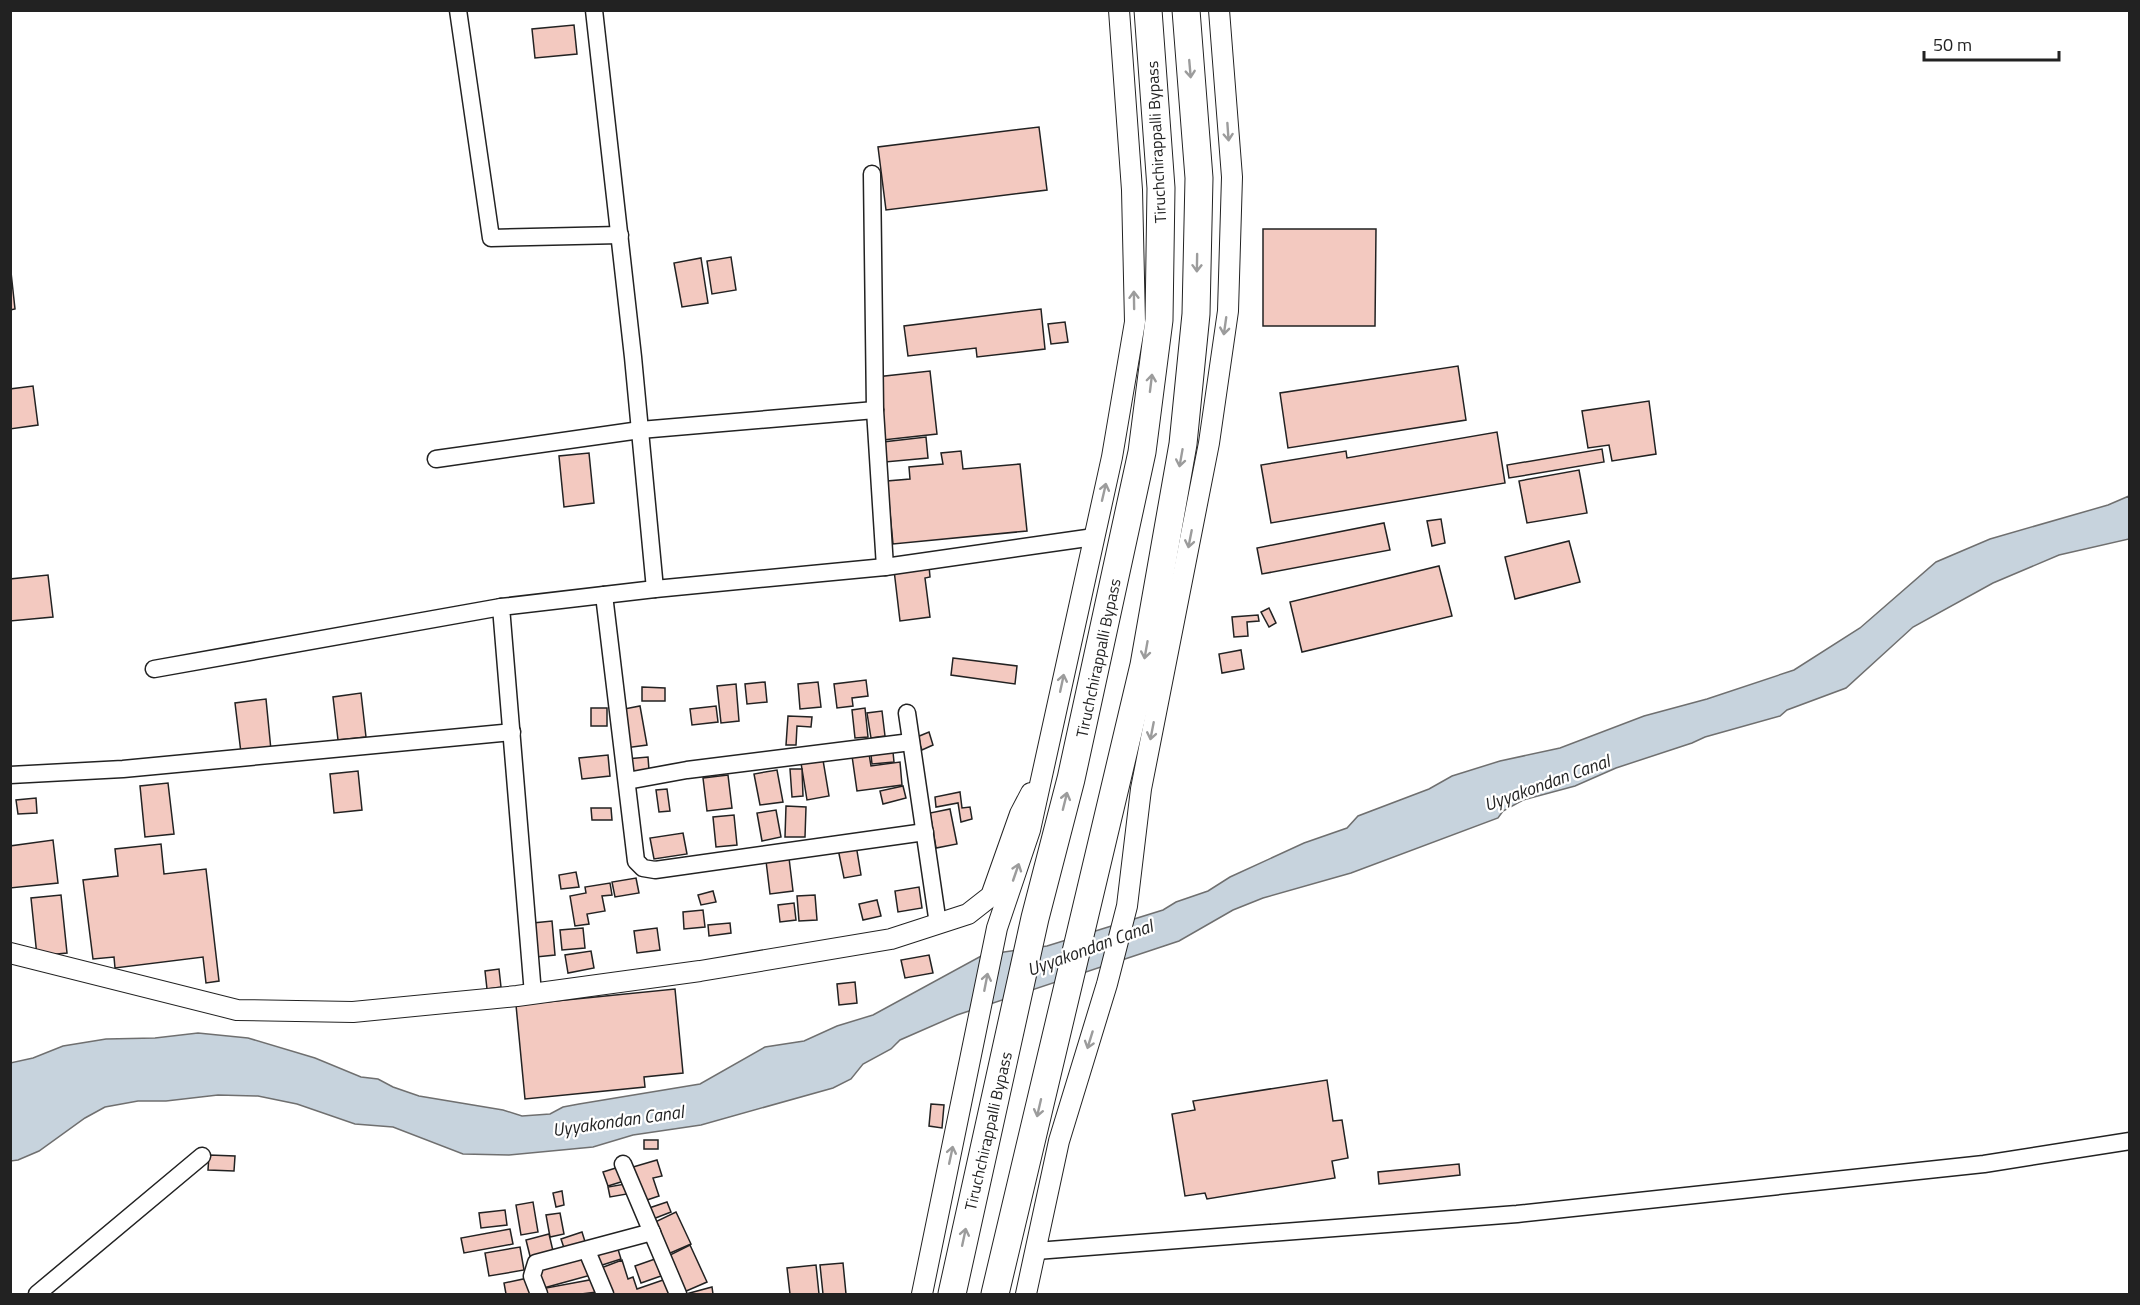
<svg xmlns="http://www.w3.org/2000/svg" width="2140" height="1305" viewBox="0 0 2140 1305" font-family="'Titillium Web',sans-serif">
<rect width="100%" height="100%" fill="#fff"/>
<polygon fill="#c7d3dd" stroke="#6f6f6f" stroke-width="1.5" points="2129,496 2129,539 2059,555 1993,583 1913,627 1846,688 1787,710 1780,716 1705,737 1692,743 1616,768 1575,786 1523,800 1503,811 1498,818 1351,873 1263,898 1233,910 1179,941 957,1015 900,1040 891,1049 863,1064 851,1079 833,1088 701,1125 633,1135 593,1147 509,1155 463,1154 393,1127 355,1124 297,1104 258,1096 218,1095 166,1101 138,1101 105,1107 85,1118 39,1151 18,1160 11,1161 10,1063 33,1058 63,1046 106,1039 155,1038 198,1033 248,1038 315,1058 361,1077 378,1079 393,1087 419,1096 503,1110 522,1116 550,1114 563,1107 579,1104 700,1084 765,1047 804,1041 837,1026 873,1015 983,955 1047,946 1163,910 1176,902 1208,891 1230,877 1304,843 1347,828 1358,816 1429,789 1452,776 1500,761 1560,748 1644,716 1707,699 1794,670 1860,628 1936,562 1990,539 2108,505"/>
<g fill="#f3c9c0" stroke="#222" stroke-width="1.5">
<polygon points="574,25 577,54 535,58 532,29"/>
<polygon points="1039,127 1047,190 886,210 878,147"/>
<polygon points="1263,229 1376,229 1375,326 1263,326"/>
<polygon points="731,257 736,290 712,294 707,261"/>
<polygon points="701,258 708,303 682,307 674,263"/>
<polygon points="10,263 15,309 10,310"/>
<polygon points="1041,309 1045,349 977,357 976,348 908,356 904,326"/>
<polygon points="1065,322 1068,342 1051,344 1048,324"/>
<polygon points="1458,366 1466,420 1288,448 1280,393"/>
<polygon points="930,371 937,434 883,440 876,377"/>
<polygon points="33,386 38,425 10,429 10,389"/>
<polygon points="1649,401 1656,454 1612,461 1609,445 1588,448 1582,411"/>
<polygon points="1497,432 1505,483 1271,523 1261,465 1346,451 1347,458"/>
<polygon points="926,437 928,458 885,462 883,442"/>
<polygon points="1602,449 1604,462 1509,478 1507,465"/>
<polygon points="961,451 963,469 1020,464 1027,531 893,544 887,481 910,479 909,467 943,464 941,453"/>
<polygon points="589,453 594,503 564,507 559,456"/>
<polygon points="1579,470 1587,513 1527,523 1519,481"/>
<polygon points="1441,519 1445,543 1432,546 1427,521"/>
<polygon points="1384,523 1390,550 1262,574 1257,548"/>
<polygon points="1569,541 1580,582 1515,599 1505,557"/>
<polygon points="929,566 930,577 925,578 930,617 900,621 894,570"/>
<polygon points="1439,566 1452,616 1302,652 1290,602"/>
<polygon points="48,575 53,617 10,621 10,579"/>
<polygon points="1269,608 1276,623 1269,627 1261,612"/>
<polygon points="1258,615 1259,621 1247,622 1248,636 1234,637 1232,617"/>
<polygon points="1241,650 1244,669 1222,673 1219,654"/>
<polygon points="953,658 1017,666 1015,684 951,675"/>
<polygon points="866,680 868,696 852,698 853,706 837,708 834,684"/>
<polygon points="765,682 767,702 747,704 745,684"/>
<polygon points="818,682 821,707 800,709 798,684"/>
<polygon points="736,684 739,721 721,723 717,686"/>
<polygon points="642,687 665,688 665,701 642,701"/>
<polygon points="361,693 366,737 338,740 333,697"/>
<polygon points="266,699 271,750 241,753 235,703"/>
<polygon points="640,706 647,745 625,748 619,710"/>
<polygon points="716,706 718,722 692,725 690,709"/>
<rect x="591" y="708" width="16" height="18"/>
<polygon points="865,708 868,737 855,738 852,710"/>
<polygon points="882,711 885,736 871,738 867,713"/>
<polygon points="788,716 812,717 811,727 797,726 796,745 786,745"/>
<polygon points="929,732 933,745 922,750 917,737"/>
<polygon points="893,752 894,762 872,764 871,755"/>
<polygon points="869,754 871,766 900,762 902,785 857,791 852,756"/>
<polygon points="608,755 610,776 582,779 579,758"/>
<polygon points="648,757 649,770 627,772 626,759"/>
<polygon points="823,760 829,796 807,800 801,763"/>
<polygon points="790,769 802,769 803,796 792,797"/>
<polygon points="777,770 783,802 760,805 754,774"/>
<polygon points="358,771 362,810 334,813 330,774"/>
<polygon points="728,775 732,808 707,811 703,778"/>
<polygon points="168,783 174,834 145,837 140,786"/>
<polygon points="903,786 906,798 883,804 880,791"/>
<polygon points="667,789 670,811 659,812 656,790"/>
<polygon points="960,792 962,808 970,807 972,819 961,822 958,803 936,807 935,797"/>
<polygon points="36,798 37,813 18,814 16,800"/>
<polygon points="786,806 806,807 805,837 785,837"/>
<polygon points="591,808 611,808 612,820 592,820"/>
<polygon points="950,809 957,844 936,848 930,813"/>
<polygon points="776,810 781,837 762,841 757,813"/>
<polygon points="734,815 737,845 716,847 713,817"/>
<polygon points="683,833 687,854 654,859 650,838"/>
<polygon points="53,840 58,883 10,888 10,846"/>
<polygon points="161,844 164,874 206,869 219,981 206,983 203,957 115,968 114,957 93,959 83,880 118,876 115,849"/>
<polygon points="856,845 861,875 844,878 838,849"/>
<polygon points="789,858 793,891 770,894 766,861"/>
<polygon points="576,872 579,887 561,889 559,875"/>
<polygon points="636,878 639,893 615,897 612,882"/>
<polygon points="610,883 612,895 602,896 605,911 587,914 589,924 575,926 570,896 586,893 585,887"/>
<polygon points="919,887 922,908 898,912 895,891"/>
<polygon points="713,891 716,902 701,905 698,895"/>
<polygon points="61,895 67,953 37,956 31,898"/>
<polygon points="815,895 817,920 799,921 797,896"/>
<polygon points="877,900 881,916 863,920 859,904"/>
<polygon points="794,903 796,920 780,922 778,905"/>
<polygon points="703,910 705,927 684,929 683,912"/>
<polygon points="552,921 555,955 536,957 533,923"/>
<polygon points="730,923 731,933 709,936 708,925"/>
<polygon points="583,928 585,948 562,950 560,930"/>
<polygon points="657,928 660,950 637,953 634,931"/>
<polygon points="591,951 594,968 568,973 565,955"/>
<polygon points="929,955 933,973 905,978 901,960"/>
<polygon points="499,969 501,987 487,989 485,971"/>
<polygon points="855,982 857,1003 839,1005 837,984"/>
<polygon points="675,989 683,1073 644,1077 645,1087 525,1099 516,1005"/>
<polygon points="1327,1080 1333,1121 1342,1120 1348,1158 1332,1161 1335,1178 1207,1199 1205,1193 1185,1196 1172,1114 1195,1110 1193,1101"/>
<polygon points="931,1104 944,1105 942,1128 929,1126"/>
<rect x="644" y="1140" width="14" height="9"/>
<polygon points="209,1155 235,1156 234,1171 208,1170"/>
<polygon points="657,1160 662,1176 653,1178 659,1196 644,1201 633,1167"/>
<polygon points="1459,1164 1460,1175 1379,1184 1378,1172"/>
<polygon points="619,1167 624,1181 608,1186 603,1172"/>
<polygon points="625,1184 627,1194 610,1197 608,1187"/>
<polygon points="562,1191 564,1205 556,1207 553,1193"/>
<polygon points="533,1202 538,1232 521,1235 516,1205"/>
<polygon points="667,1202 671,1212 653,1219 649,1208"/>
<polygon points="505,1210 507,1225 481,1228 479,1213"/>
<polygon points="676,1212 691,1244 668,1254 653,1223"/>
<polygon points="560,1213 564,1234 550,1237 546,1215"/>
<polygon points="510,1229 513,1244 464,1253 461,1238"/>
<polygon points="582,1232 587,1248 566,1254 561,1239"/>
<polygon points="549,1234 553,1251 530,1256 526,1240"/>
<polygon points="690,1245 707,1282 684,1292 668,1256"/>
<polygon points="617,1246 621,1259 596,1267 592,1253"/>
<polygon points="520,1247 524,1270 489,1276 485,1253"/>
<polygon points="585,1256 591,1275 540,1289 535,1271"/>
<polygon points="655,1259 661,1276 641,1283 635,1266"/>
<polygon points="622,1260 628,1279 633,1277 637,1289 666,1279 672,1294 610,1294 601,1268"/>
<polygon points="843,1263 846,1294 823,1294 820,1265"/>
<polygon points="816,1265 819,1294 790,1294 787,1268"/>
<polygon points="528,1278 531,1294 506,1294 504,1283"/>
<polygon points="595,1279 597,1292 581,1294 547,1294 546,1288"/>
<polygon points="712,1287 713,1294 686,1294"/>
</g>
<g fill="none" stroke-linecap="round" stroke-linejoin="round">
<g stroke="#222" stroke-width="19">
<g id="minor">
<polyline points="458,10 491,238 620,235"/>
<polyline points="594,10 633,357 655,589"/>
<polyline points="872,174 875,410 885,567"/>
<polyline points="436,459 640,430 875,410"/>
<polyline points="604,595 636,861 643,868 655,870 925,832"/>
<polyline points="154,669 501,607"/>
<polyline points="907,713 938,924"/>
<polyline points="10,775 123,769 512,732"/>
<polyline points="627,781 687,770 911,742"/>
<polyline points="533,994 501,607 655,589 885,567 1094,537"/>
<polyline points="623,1164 678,1294"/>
<polyline points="587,1251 605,1294"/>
<polyline points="1036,1251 1517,1214 1984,1164 2130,1141"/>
<polyline points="37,1294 202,1156"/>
<polyline points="539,1294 532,1276 536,1263 652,1232"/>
</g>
</g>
<g stroke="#222" stroke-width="22">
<g id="tertiary">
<polyline points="10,953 237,1010 353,1012 517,996 700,971 891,939 968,914 991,896 1020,814 1031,793"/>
<polyline points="922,1294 997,928 1030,830 1112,457 1135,322 1132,190 1119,10"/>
<polyline points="1026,1294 1059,1141 1107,984 1127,906 1141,789 1209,443 1228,311 1232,177 1219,10"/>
</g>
</g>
<g stroke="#222" stroke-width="29">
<g id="trunk">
<polyline points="952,1294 1035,918 1071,779 1142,452 1159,320 1161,188 1148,10"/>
<polyline points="995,1294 1144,665 1183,444 1196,314 1199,178 1186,10"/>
</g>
</g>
<use href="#minor" stroke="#fff" stroke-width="16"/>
<use href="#tertiary" stroke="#fff" stroke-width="20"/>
<use href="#trunk" stroke="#fff" stroke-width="27"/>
</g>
<defs><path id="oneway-shaft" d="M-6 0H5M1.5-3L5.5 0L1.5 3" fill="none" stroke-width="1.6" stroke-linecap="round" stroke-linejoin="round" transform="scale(1.5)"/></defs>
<g stroke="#9c9c9c">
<use href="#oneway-shaft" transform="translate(1190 69) rotate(85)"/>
<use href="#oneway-shaft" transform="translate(1228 132) rotate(86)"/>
<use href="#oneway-shaft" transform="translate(1197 263) rotate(91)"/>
<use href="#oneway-shaft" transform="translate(1134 300) rotate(-91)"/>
<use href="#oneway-shaft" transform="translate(1225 326) rotate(98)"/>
<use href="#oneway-shaft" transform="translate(1151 383) rotate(-83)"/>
<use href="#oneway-shaft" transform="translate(1181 458) rotate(100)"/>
<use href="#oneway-shaft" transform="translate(1104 492) rotate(-77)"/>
<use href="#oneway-shaft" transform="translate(1190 539) rotate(101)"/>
<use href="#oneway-shaft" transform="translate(1146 650) rotate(100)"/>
<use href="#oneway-shaft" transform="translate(1062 683) rotate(-78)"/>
<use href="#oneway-shaft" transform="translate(1152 731) rotate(101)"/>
<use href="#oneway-shaft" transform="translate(1065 801) rotate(-76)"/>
<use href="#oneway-shaft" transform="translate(1016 872) rotate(-71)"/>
<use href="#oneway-shaft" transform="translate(986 982) rotate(-79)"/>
<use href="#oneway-shaft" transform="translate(1090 1040) rotate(107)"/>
<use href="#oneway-shaft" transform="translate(1039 1108) rotate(103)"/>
<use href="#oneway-shaft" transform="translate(951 1155) rotate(-78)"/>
<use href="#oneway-shaft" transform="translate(964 1237) rotate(-78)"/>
</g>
<g text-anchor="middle" stroke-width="4.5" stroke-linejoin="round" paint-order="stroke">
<g font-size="16" fill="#222" stroke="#fff">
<text transform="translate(1156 142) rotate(-93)" y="6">Tiruchchirappalli Bypass</text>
<text transform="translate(1098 658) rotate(-78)" y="6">Tiruchchirappalli Bypass</text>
<text transform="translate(988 1131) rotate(-77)" y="6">Tiruchchirappalli Bypass</text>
</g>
<g font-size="18" font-style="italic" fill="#222" stroke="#fff">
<text transform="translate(1547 783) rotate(-20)" y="6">Uyyakondan Canal</text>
<text transform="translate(1090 948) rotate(-20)" y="6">Uyyakondan Canal</text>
<text transform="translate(618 1121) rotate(-8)" y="6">Uyyakondan Canal</text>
</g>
</g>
<rect width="2140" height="1305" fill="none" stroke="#222222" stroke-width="24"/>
<path d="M1924 51v9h135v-9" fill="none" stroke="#222222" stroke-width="3"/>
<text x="1933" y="51" font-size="18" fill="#222222" stroke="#ffffff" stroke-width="4.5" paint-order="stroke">50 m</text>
</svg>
